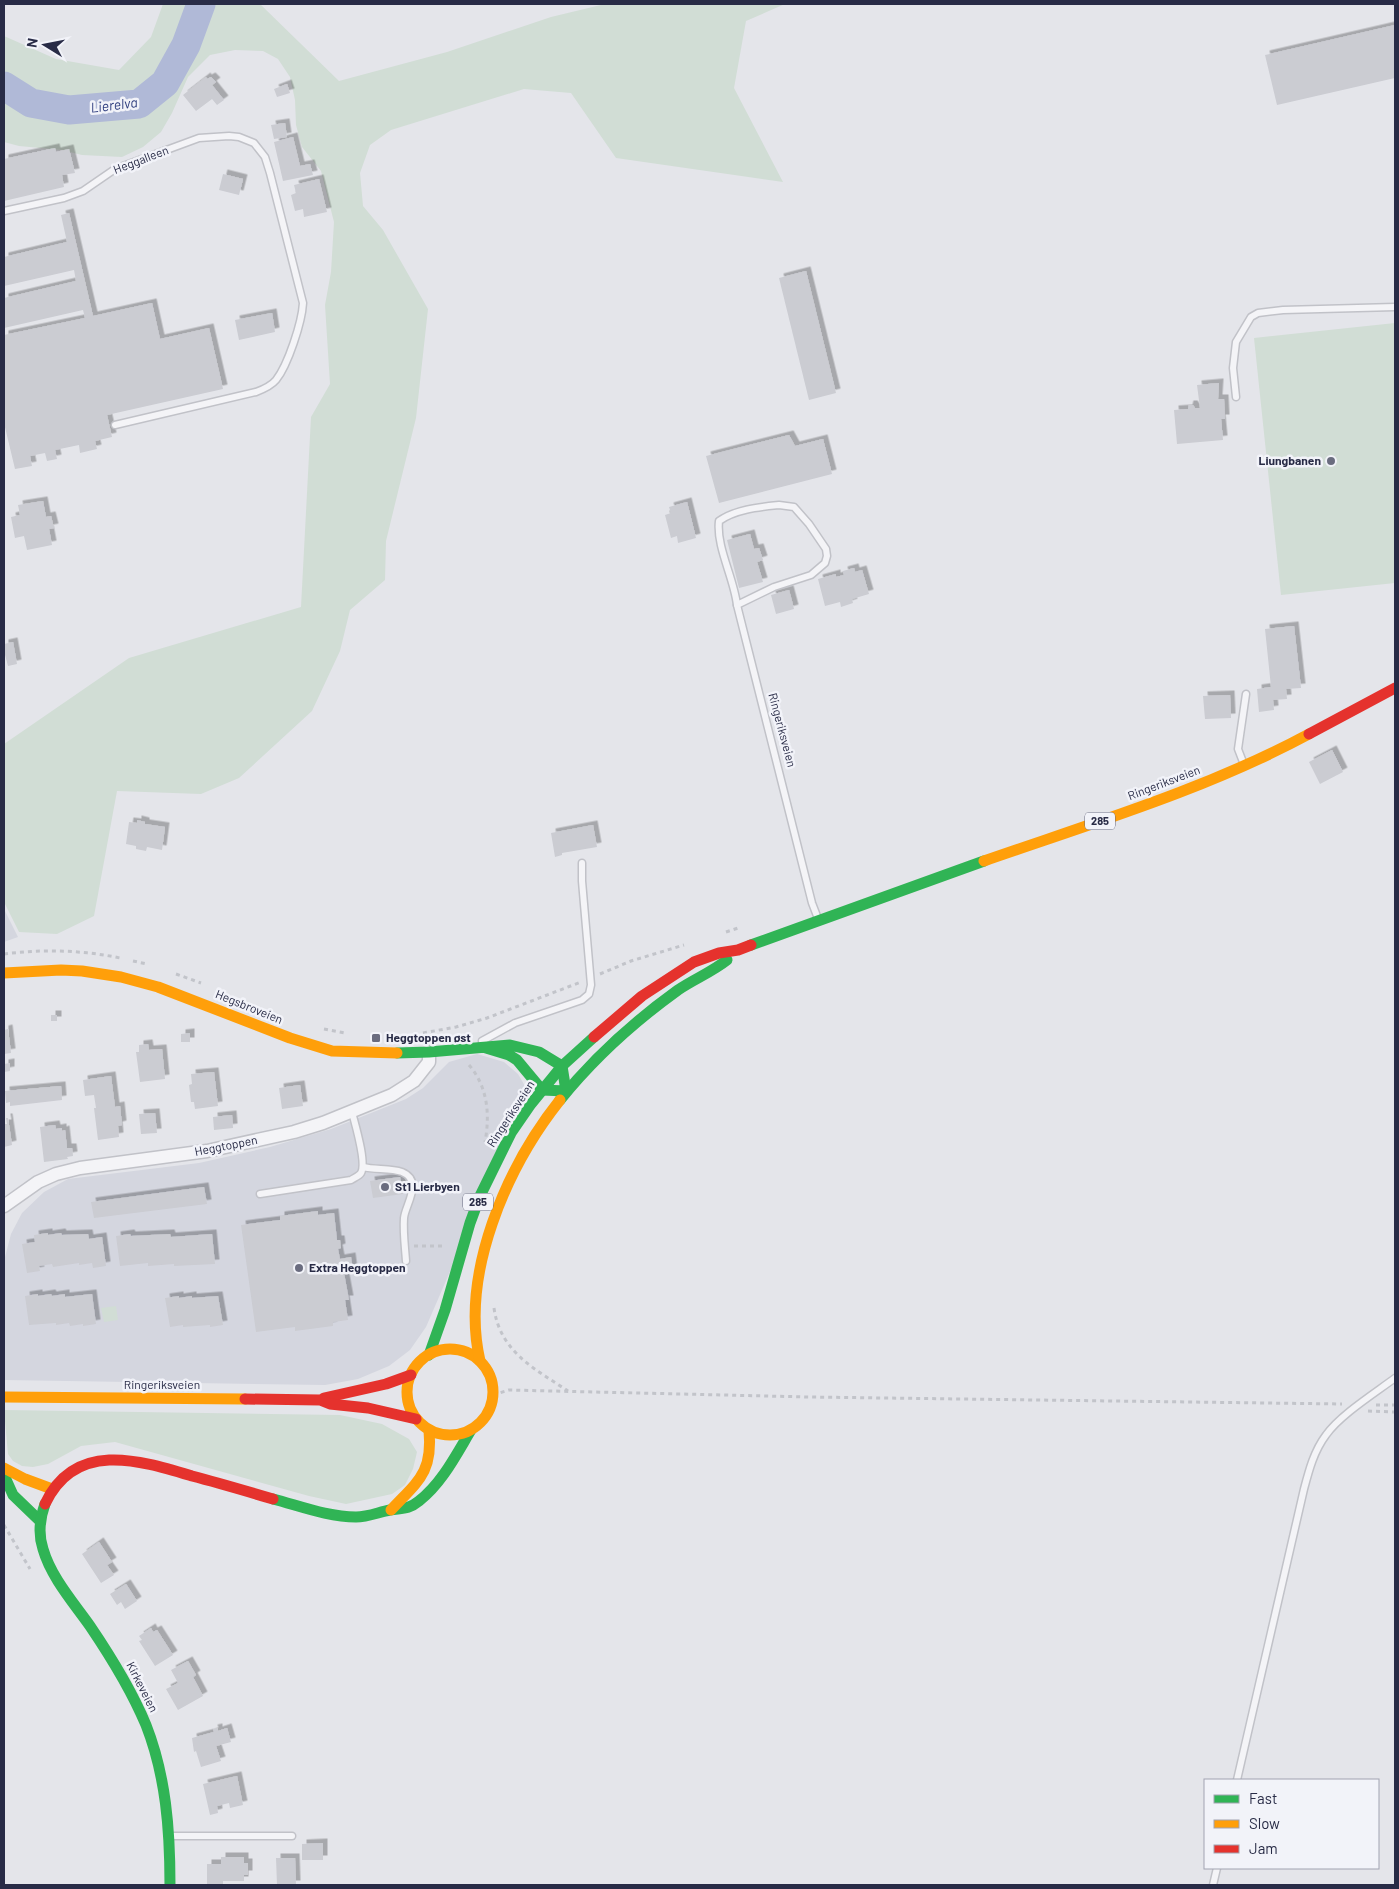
<svg xmlns="http://www.w3.org/2000/svg" width="1399" height="1889" viewBox="0 0 1399 1889" font-family="Barlow,sans-serif">
<defs>
<filter id="shadow"><feDropShadow dx="4.5" dy="-4.5" stdDeviation="0" flood-color="#0004"/></filter>
</defs>
<rect width="100%" height="100%" fill="#e4e5ea"/>
<g fill="#d4d6df">
<polygon points="4,909 18,937 4,942"/>
<polygon points="477,1054 504,1062 518,1074 525,1086 522,1105 426,1327 410,1350 389,1366 358,1379 325,1385 4,1380 4,1261 11,1234 22,1213 44,1192 68,1179 199,1163 270,1147 331,1129 406,1099 423,1088 449,1062"/>
</g>
<g fill="#d1ddd5">
<polygon points="163,4 260,4 339,81 447,52 551,17 605,4 785,4 746,21 734,88 783,182 616,158 571,93 524,89 391,130 370,145 360,173 363,206 383,230 428,309 416,418 386,541 385,580 350,610 340,651 312,711 239,778 201,794 117,791 94,916 57,934 19,932 4,902 4,744 129,658 301,607 311,417 330,384 325,305 331,272 334,222 321,171 302,147 296,125 295,100 290,77 278,59 263,51 235,50 210,55 188,77 172,113 161,132 143,147 122,157 82,155 62,150 19,146 4,142 4,36 56,59 119,70 151,37"/>
<polygon points="1395,323 1395,583 1281,595 1254,338"/>
<polygon points="116,1306 118,1320 104,1322 101,1308"/>
<polygon points="4,1410 340,1415 382,1424 409,1439 417,1452 413,1469 405,1485 392,1494 346,1504 309,1496 115,1442 81,1446 48,1464 33,1467 22,1466 13,1461 8,1454"/>
</g>
<g fill="none" stroke-linecap="round" stroke-linejoin="round">
<polyline stroke="#b0b9d7" stroke-width="29" points="4,86 31,103 69,110 139,104 165,83 186,45 201,4"/>
</g>
<g fill="#cbccd2" filter="url(#shadow)">
<polygon points="1395,25 1395,78 1277,105 1265,55"/>
<polygon points="206,77 207,79 211,77 216,82 212,85 224,100 217,105 212,99 196,111 183,95"/>
<polygon points="287,84 290,93 277,97 274,89"/>
<polygon points="285,123 287,137 274,139 271,125"/>
<polygon points="293,137 300,166 310,164 313,175 283,181 274,142"/>
<polygon points="55,148 56,152 69,149 75,173 62,175 64,187 4,201 4,159"/>
<polygon points="223,174 243,179 239,195 219,190"/>
<polygon points="319,179 327,212 304,217 303,209 295,211 291,195 296,193 294,185"/>
<polygon points="69,213 93,316 152,303 160,339 209,328 223,389 107,415 112,437 95,441 97,449 80,453 79,445 55,450 57,459 47,461 45,453 30,456 32,466 15,469 4,423 4,335 85,318 83,310 4,328 4,298 76,281 74,270 4,286 4,257 67,242 61,215"/>
<polygon points="806,271 836,393 809,400 779,278"/>
<polygon points="272,313 275,332 239,340 235,320"/>
<polygon points="1219,383 1218,399 1224,399 1225,419 1221,419 1223,440 1177,444 1174,410 1188,409 1189,405 1193,405 1195,408 1200,408 1197,385"/>
<polygon points="789,435 795,446 823,439 832,474 719,503 706,456"/>
<polygon points="43,501 46,517 51,516 54,528 49,529 52,545 27,550 24,536 15,538 11,517 20,515 18,505"/>
<polygon points="687,502 696,538 678,543 677,536 671,538 665,515 671,513 669,507"/>
<polygon points="750,534 754,549 759,548 763,560 757,562 763,582 739,588 727,540"/>
<polygon points="854,568 855,572 862,570 869,594 852,599 853,603 841,607 840,602 825,606 818,579 836,574 836,577 844,575 843,571"/>
<polygon points="789,590 794,609 776,614 771,595"/>
<polygon points="1294,626 1301,688 1286,689 1287,699 1273,700 1274,710 1259,712 1257,689 1271,687 1265,629"/>
<polygon points="13,642 17,664 8,666 4,651 4,644"/>
<polygon points="1230,695 1231,718 1205,719 1203,696"/>
<polygon points="1332,750 1343,772 1320,784 1309,762"/>
<polygon points="137,820 145,822 145,824 165,827 162,850 147,847 146,851 136,849 136,846 126,844 129,822 137,823"/>
<polygon points="593,825 597,847 562,853 562,855 555,857 551,833"/>
<rect x="51" y="1015" width="6" height="6"/>
<polygon points="8,1029 11,1053 4,1054 4,1030"/>
<polygon points="190,1033 190,1042 181,1042 181,1034"/>
<polygon points="148,1044 149,1050 162,1049 165,1079 140,1082 136,1052 139,1052 139,1045"/>
<polygon points="10,1063 10,1071 4,1072 4,1064"/>
<polygon points="214,1072 218,1106 195,1109 194,1102 191,1102 189,1085 192,1084 191,1074"/>
<polygon points="111,1076 115,1107 120,1106 122,1125 118,1126 119,1137 98,1140 94,1108 96,1108 94,1095 85,1096 83,1080"/>
<polygon points="300,1085 303,1106 282,1109 279,1088"/>
<polygon points="61,1086 62,1100 10,1106 10,1102 6,1103 5,1091"/>
<polygon points="155,1113 157,1133 141,1134 139,1114"/>
<polygon points="232,1115 233,1128 214,1130 213,1117"/>
<polygon points="6,1118 8,1118 12,1145 4,1147 4,1124 7,1124"/>
<polygon points="55,1125 56,1129 62,1128 62,1131 65,1130 67,1148 72,1148 73,1156 67,1157 68,1159 44,1162 40,1127"/>
<polygon points="400,1177 403,1194 373,1198 370,1181"/>
<polygon points="204,1187 207,1204 94,1218 91,1202"/>
<polygon points="318,1211 318,1215 334,1213 337,1240 340,1240 341,1248 338,1249 340,1259 351,1257 353,1272 344,1273 349,1300 345,1300 348,1320 333,1322 333,1326 295,1331 295,1327 256,1332 241,1225 280,1220 280,1216"/>
<polygon points="48,1233 48,1235 61,1233 62,1235 88,1234 89,1239 102,1237 106,1266 93,1268 92,1263 79,1265 79,1263 53,1267 52,1264 39,1266 40,1271 27,1273 22,1244 35,1242 34,1235"/>
<polygon points="130,1234 131,1236 170,1234 171,1237 212,1234 215,1264 174,1266 174,1264 148,1266 148,1263 120,1266 116,1236"/>
<polygon points="38,1294 38,1296 51,1294 52,1296 65,1294 65,1297 92,1294 96,1324 83,1326 83,1324 70,1326 69,1323 56,1325 56,1323 29,1325 25,1296"/>
<polygon points="179,1296 179,1298 192,1296 192,1298 218,1296 223,1325 210,1327 210,1325 183,1327 183,1325 170,1327 165,1298"/>
<polygon points="99,1542 112,1562 107,1565 114,1575 101,1583 82,1554"/>
<polygon points="126,1584 137,1601 125,1609 121,1602 117,1605 110,1594"/>
<polygon points="151,1628 153,1632 157,1630 173,1655 155,1666 139,1641 142,1640 139,1636"/>
<polygon points="188,1661 196,1675 193,1677 203,1696 178,1710 166,1689 178,1683 171,1670"/>
<polygon points="218,1728 218,1731 227,1728 231,1742 216,1746 221,1761 201,1767 196,1751 194,1752 192,1738 214,1732 213,1729"/>
<polygon points="237,1776 243,1805 230,1808 229,1803 217,1806 218,1813 210,1815 203,1784"/>
<polygon points="323,1843 323,1860 302,1860 302,1844"/>
<polygon points="221,1857 244,1857 244,1863 248,1863 248,1875 244,1875 244,1881 223,1881 223,1885 207,1885 207,1864 221,1864"/>
<polygon points="276,1858 295,1858 296,1885 277,1885"/>
</g>
<g fill="none" stroke-linecap="round" stroke-linejoin="round">
<g stroke="#c1c2c8" stroke-width="9">
<g id="lane">
<path d="M 4,211 L 64,198 L 83,191 L 115,169 L 199,138 L 229,136 L 239,137 L 254,143 L 265,157 L 270,173 L 303,303 C 302,322 288,365 276,380 C 271,386 264,389 256,392 L 115,425"/>
<polyline points="1236,397 1233,368 1236,342 1251,317 1258,313 1283,310 1395,307"/>
<path d="M 779,505 L 794,507 L 809,524 L 826,549 L 827,556 L 825,563 L 811,575 L 774,587 L 737,605 C 734,578 716,547 719,521 C 736,509 760,507 779,505 Z"/>
<polyline points="737,605 812,903 817,916"/>
<polyline points="1243,762 1238,749 1246,694"/>
<polyline points="482,1041 515,1023 582,1000 589,994 591,985 582,881 582,863"/>
<path d="M 363,1167 C 375,1170 390,1168 402,1172 C 424,1181 405,1205 404,1218 C 403,1232 405,1247 406,1261"/>
<path d="M 260,1194 L 351,1180 C 354,1178 359,1176 361,1173 C 367,1163 355,1124 352,1112"/>
<path d="M 1237,1780 L 1304,1489 C 1309,1470 1314,1451 1326,1435 C 1340,1415 1375,1393 1395,1378"/>
<polyline points="170,1836 292,1836"/>
<polyline points="1213,1885 1217,1868"/>
</g>
</g>
<g stroke="#c1c2c8" stroke-width="15">
<polyline id="street" points="4,1206 38,1182 56,1174 80,1168 207,1151 294,1132 323,1123 392,1095 414,1081 429,1062 429,1052"/>
</g>
<g stroke="#c2c4ca" stroke-width="3" stroke-dasharray="4 4" stroke-linecap="butt">
<polyline points="726,932 741,927"/>
<path d="M 4,954 C 43,949 82,950 120,958"/>
<polyline points="133,961 147,964"/>
<polyline points="176,974 201,983"/>
<polyline points="600,974 631,961 684,945"/>
<polyline points="324,1029 345,1033"/>
<polyline points="423,1033 456,1027 487,1018 581,982"/>
<path d="M 469,1065 C 488,1087 490,1115 485,1142"/>
<polyline points="414,1246 443,1246 445,1245"/>
<path d="M 494,1308 C 500,1352 535,1369 568,1391"/>
<polyline points="493,1395 509,1390 809,1397 1342,1404"/>
<polyline points="1376,1405 1395,1405"/>
<polyline points="1368,1411 1395,1412"/>
<polyline points="4,1525 30,1569"/>
</g>
<use href="#lane" stroke="#f4f4f7" stroke-width="6"/>
<use href="#street" stroke="#f4f4f7" stroke-width="12"/>
<g stroke="#30b455" stroke-width="11">
<polyline points="751,945 984,861"/>
<polyline points="397,1053 429,1052 510,1045 539,1052 562,1066 566,1091 542,1090 517,1060 509,1055 486,1048"/>
<path d="M 560,1100 C 593,1059 635,1021 678,990 C 694,979 712,972 727,960"/>
<polyline points="429,1355 445,1310 470,1223 480,1196 511,1133 531,1104 562,1066 594,1037"/>
<polyline points="4,1475 13,1495 40,1521"/>
<path d="M 273,1499 C 300,1506 328,1517 356,1517 C 368,1517 379,1512 390,1510 C 402,1508 408,1510 419,1501 C 442,1483 456,1455 471,1430"/>
<path d="M 45,1504 C 40,1518 38,1534 43,1549 C 51,1577 73,1602 90,1626 C 111,1657 131,1689 146,1725 C 166,1776 170,1830 170,1885"/>
</g>
<g stroke="#ff9f0a" stroke-width="11">
<path d="M 984,861 C 1093,823 1207,789 1309,734"/>
<polyline points="4,973 61,970 82,971 121,977 158,987 290,1038 332,1051 397,1053"/>
<circle cx="450" cy="1392" r="43"/>
<path d="M 480,1361 C 460,1274 506,1168 560,1100"/>
<polyline points="4,1397 245,1399"/>
<polyline points="4,1468 25,1479 52,1489"/>
<path d="M 391,1510 C 418,1481 433,1473 429,1430"/>
</g>
<g stroke="#e5322d" stroke-width="11">
<polyline points="1309,734 1395,688"/>
<polyline points="594,1037 642,996 694,962 719,953 738,950 751,945"/>
<polyline points="324,1398 386,1384 411,1375"/>
<polyline points="245,1399 320,1400 330,1404 368,1408 416,1419"/>
<path d="M 45,1504 C 75,1440 139,1460 192,1476 C 219,1483 246,1491 273,1499"/>
</g>
</g>
<g fill="#6a6c7f" stroke="#f2f3f9" stroke-width="2">
<circle cx="1331" cy="461" r="5"/>
<rect x="371" y="1033" width="10" height="10" rx="2.5"/>
<circle cx="385" cy="1187" r="5"/>
<circle cx="299" cy="1268" r="5"/>
</g>
<g text-anchor="middle" stroke-width="5" stroke-linejoin="round" paint-order="stroke">
<g fill="#f2f3f9" stroke="#65677c" stroke-width="1">
<rect x="1085" y="812.5" width="30" height="17" rx="4"/>
<rect x="463" y="1193.5" width="30" height="17" rx="4"/>
</g>
<g font-size="11" font-weight="bold" fill="#282b46">
<text x="1100" y="825">285</text>
<text x="478" y="1206">285</text>
</g>
<g font-size="12" fill="#282b46" stroke="#f2f3f9">
<text transform="translate(141 160) rotate(-21)" y="4">Heggalleen</text>
<text transform="translate(782 730) rotate(75)" y="4">Ringeriksveien</text>
<text transform="translate(1164 783) rotate(-21)" y="4">Ringeriksveien</text>
<text transform="translate(249 1007) rotate(22)" y="4">Hegsbroveien</text>
<text transform="translate(511 1114) rotate(-57)" y="4">Ringeriksveien</text>
<text transform="translate(226 1146) rotate(-11)" y="4">Heggtoppen</text>
<text x="162" y="1389">Ringeriksveien</text>
<text transform="translate(142 1687) rotate(63)" y="4">Kirkeveien</text>
</g>
<g font-size="12" font-weight="bold" fill="#282b46" stroke="#f2f3f9" text-anchor="start">
<text x="1321" y="465" text-anchor="end">Liungbanen</text>
<text x="386" y="1042">Heggtoppen øst</text>
<text x="395" y="1191">St1 Lierbyen</text>
<text x="309" y="1272">Extra Heggtoppen</text>
</g>
<g font-size="14" font-style="italic" fill="#2e3d7e" stroke="#f2f3f9">
<text transform="translate(114 105) rotate(-7)" y="5">Lierelva</text>
</g>
</g>
<rect width="1399" height="1889" fill="none" stroke="#282b46" stroke-width="10"/>
<rect x="1204" y="1779" width="175" height="90" fill="#f2f3f9" stroke="#a1a3b1"/>
<rect x="1214" y="1795" width="25" height="8" fill="#30b455" stroke="#a1a3b1"/>
<text x="1249" y="1804" font-size="15" fill="#282b46">Fast</text>
<rect x="1214" y="1820" width="25" height="8" fill="#ff9f0a" stroke="#a1a3b1"/>
<text x="1249" y="1829" font-size="15" fill="#282b46">Slow</text>
<rect x="1214" y="1845" width="25" height="8" fill="#e5322d" stroke="#a1a3b1"/>
<text x="1249" y="1854" font-size="15" fill="#282b46">Jam</text>
<g transform="translate(45 45) rotate(280)" stroke="#f2f3f9" stroke-width="4" paint-order="stroke">
<path d="M0-4L9 19L0 12L-9 19Z" fill="#282b46"/>
<text y="-8" font-size="14" font-weight="bold" text-anchor="middle" fill="#282b46">N</text>
</g>
</svg>
